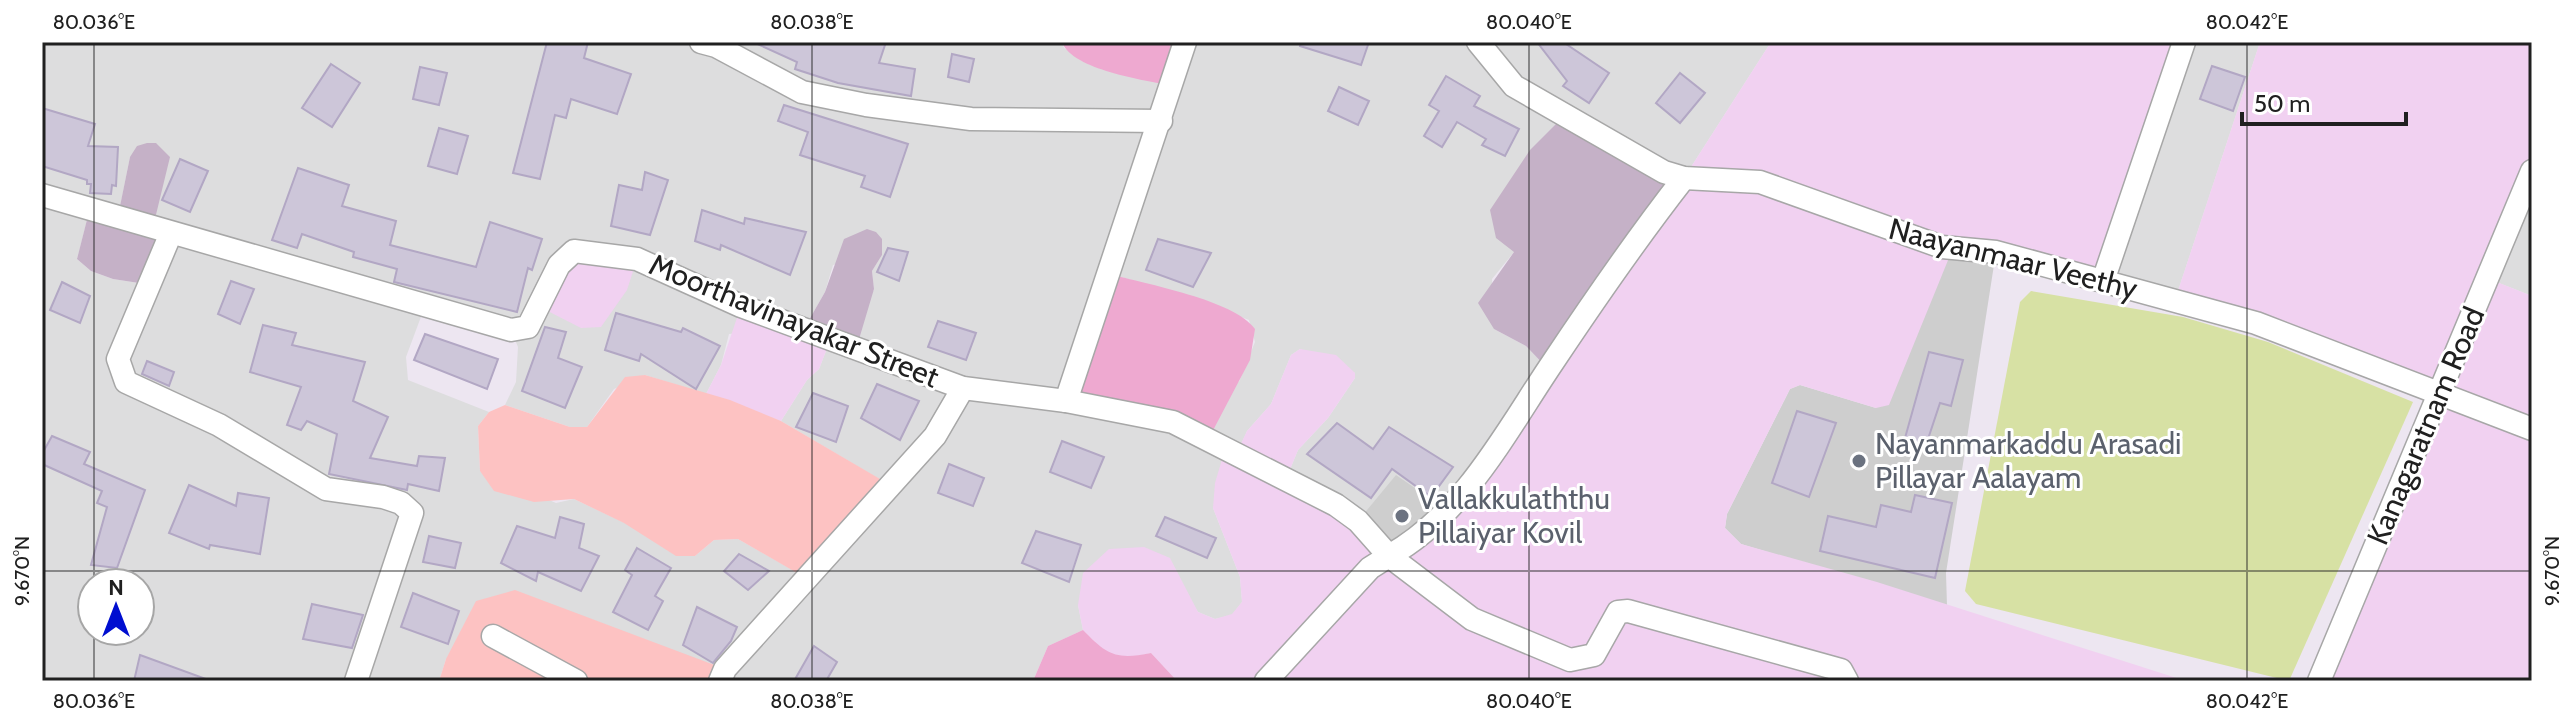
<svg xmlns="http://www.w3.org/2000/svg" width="2574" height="723" viewBox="0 0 2574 723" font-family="Cabin,sans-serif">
<rect width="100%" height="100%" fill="#ede6f1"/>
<g fill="#ddddde" fill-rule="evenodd">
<path d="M 42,42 L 1062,42 L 1064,48 L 1082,61 L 1109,71 L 1185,42 L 1771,42 L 1684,178 L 1514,252 L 1492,279 L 1494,329 L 1526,346 L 1548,369 L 1448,511 L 1358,521 L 1286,479 L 1298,450 L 1328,418 L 1355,378 L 1355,373 L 1300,349 L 1291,355 L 1271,404 L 1247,431 L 1213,508 L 1240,577 L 1242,602 L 1232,615 L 1215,619 L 1198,612 L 1184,589 L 1078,605 L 1083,630 L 1048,646 L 1033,681 L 719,681 L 446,659 L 439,681 L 42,681 ZM 130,157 L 153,227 L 139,283 L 113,279 L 91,271 L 77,259 L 90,209 L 118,217 ZM 882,255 L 872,271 L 874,290 L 831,338 L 819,369 L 807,380 L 781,421 L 891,486 L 805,577 L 738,539 L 714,540 L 695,556 L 574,499 L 556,503 L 480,471 L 478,426 L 489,412 L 408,380 L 406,357 L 425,306 L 511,330 L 518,347 L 516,382 L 505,405 L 570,427 L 587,427 L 614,389 L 645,375 L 706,394 L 721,365 L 729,334 L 805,327 L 825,292 L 833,265 ZM 559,265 L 613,308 L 600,327 ZM 1111,274 L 1183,295 L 1249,320 L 1255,342 L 1239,382 ZM 92,583 L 140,583 L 140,631 L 92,631 Z"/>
<polygon points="2184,42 2260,42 2175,300 2103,281"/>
<polygon points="2532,171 2532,296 2489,279"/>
</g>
<g fill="#cecece">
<polygon points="1953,248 1996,252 1946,573 1947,606 1741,544 1725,528 1727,514 1790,389 1800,385 1876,408"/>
<polygon points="1396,475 1448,511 1389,556 1358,521"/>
</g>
<g fill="#c5b1c7">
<polygon points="1565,115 1684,178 1548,369 1526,346 1494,329 1478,303 1514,252 1496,238 1490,210 1530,150"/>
<polygon points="147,143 156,143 170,157 153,227 171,233 139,283 113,279 91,271 77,259 90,208 118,216 130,157 137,146"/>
<polygon points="867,229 876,232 882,239 882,255 872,271 874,289 857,346 805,327 825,292 844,239"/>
</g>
<g fill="#f1d1f1">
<polygon points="1771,42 2184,42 2103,281 1953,248 1889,405 1876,408 1800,385 1790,389 1727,514 1725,528 1741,544 1877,582 2186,681 1177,681 1151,653 1128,658 1104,652 1083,630 1078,605 1083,573 1109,549 1144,547 1170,558 1198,612 1215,619 1232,614 1242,602 1240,577 1213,508 1215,483 1226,446 1237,452 1247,431 1271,404 1291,355 1300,349 1336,355 1355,373 1355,378 1328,418 1298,450 1286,479 1389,555 1427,531 1684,178"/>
<polygon points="2260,42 2532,42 2532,171 2489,279 2532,296 2532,681 2319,681 2440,392 2175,300"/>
<polygon points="574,251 637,259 627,290 601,327 581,328 538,306"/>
<polygon points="741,306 831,338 819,369 807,380 781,421 706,394 721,365"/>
</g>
<g fill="#eea9d0">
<path d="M 1062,42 L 1185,42 L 1172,86 C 1145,80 1072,70 1062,42 Z"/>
<path d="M 1110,274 C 1145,284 1235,300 1255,329 L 1250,360 L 1209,438 L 1066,401 Z"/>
<path d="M 1083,630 C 1107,655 1116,660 1151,653 L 1177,681 L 1033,681 L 1048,646 Z"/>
</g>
<g fill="#fdc2c2">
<polygon points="645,375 730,400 781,421 892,486 804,577 738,539 714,540 695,556 676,556 624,523 574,499 534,502 494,491 480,471 478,426 489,412 505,405 570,427 587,427 625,377"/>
<polygon points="515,590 725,669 719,681 439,681 446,659 476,601"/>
</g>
<polygon fill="#d7e1a4" points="2031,291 2183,317 2268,342 2413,402 2289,681 1976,604 1965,591 2020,302"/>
<g fill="#cdc6d9" stroke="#b2a7c4" stroke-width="2">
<polygon points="547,42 588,42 584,58 631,74 617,114 571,99 566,118 555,115 540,179 513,173"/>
<polygon points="753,42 886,42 879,63 915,69 911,96 838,83 795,69 797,62"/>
<polygon points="1301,42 1369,42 1361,65 1300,46"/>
<polygon points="1537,42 1563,42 1609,73 1589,103 1563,86 1567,81"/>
<polygon points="952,54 974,59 969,82 948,77"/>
<polygon points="331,64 360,83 332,127 302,108"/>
<polygon points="2212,66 2245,77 2233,111 2200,99"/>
<polygon points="420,67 447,73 439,105 413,99"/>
<polygon points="1680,73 1705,93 1680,123 1656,103"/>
<polygon points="1446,76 1480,96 1474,106 1519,129 1505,156 1482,145 1486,139 1457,122 1442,147 1424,136 1439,111 1429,105"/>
<polygon points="1339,87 1369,101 1358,125 1328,111"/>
<polygon points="784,105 908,144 890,197 861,187 865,176 800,155 808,132 778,121"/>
<polygon points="42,108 95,124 88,146 118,147 116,186 112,185 111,194 90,193 91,184 87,184 87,180 42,166"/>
<polygon points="439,128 468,136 457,174 428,166"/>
<polygon points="180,159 208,171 190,212 162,200"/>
<polygon points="298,168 349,185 342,206 396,221 390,245 476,267 490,222 542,239 532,270 528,268 517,312 394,282 397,269 353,257 354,252 302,234 297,248 272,240"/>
<polygon points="645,172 668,180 650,235 611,226 619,185 642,190"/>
<polygon points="702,210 744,224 745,218 806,232 790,275 721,245 720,250 695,241"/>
<polygon points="1158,239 1211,253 1193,287 1146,270"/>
<polygon points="888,248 908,252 899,281 877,272"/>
<polygon points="231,281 254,289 240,324 218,314"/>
<polygon points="62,282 90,296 80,323 50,310"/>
<polygon points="616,313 681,332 683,328 720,346 696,389 641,354 639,361 605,350"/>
<polygon points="938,321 976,333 966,360 928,347"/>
<polygon points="263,325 296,333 292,345 365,362 353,401 388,417 370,458 417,466 419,456 445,458 439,491 408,484 407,490 329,474 337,434 307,421 301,430 287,425 301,387 250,372"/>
<polygon points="545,327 566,332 558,358 582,367 565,408 522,391"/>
<polygon points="425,334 498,359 487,389 414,360"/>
<polygon points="1929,352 1963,360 1951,406 1940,403 1926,445 1905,438"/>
<polygon points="147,361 174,372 169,386 142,374"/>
<polygon points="877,384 919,401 900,440 861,418"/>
<polygon points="813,393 848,406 836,442 796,427"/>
<polygon points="1797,411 1836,423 1809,497 1772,483"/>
<polygon points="1337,423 1373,449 1389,427 1453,467 1431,497 1392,469 1371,498 1307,454"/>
<polygon points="52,436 90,452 84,464 145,490 117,568 91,565 107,507 97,503 102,491 42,464 42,454"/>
<polygon points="1062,441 1104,457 1091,488 1050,472"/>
<polygon points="949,464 984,478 973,506 938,493"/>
<polygon points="189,485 236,506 238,493 269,498 260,554 210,545 209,549 169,533"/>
<polygon points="1915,495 1952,503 1935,578 1820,551 1828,516 1876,527 1881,505 1911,512"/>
<polygon points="560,517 584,524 579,548 599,556 581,591 538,572 536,581 501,563 517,526 555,538"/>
<polygon points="1165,517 1216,538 1207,558 1156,536"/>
<polygon points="1036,531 1081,545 1069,582 1022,563"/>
<polygon points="429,536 461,543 455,568 423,562"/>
<polygon points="637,548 671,568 655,596 663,601 648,630 613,612 632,575 625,570"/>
<polygon points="739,554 769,571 748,590 724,571"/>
<polygon points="413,593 459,611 448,644 401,627"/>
<polygon points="312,604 363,615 352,648 303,639"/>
<polygon points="697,607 737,627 731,641 713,663 683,645"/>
<polygon points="814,646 837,662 826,681 794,681"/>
<polygon points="140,655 206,679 205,681 134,681"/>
</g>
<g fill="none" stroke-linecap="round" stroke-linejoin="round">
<g stroke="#a7a7a7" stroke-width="25">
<g id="street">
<polyline points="701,42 716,46 802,92 866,105 971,119 1161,121"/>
<polyline points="1478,42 1514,86 1664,172 1684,178 1760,182 1942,247 1996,252 2256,323 2532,429"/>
<path d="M 1684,178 C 1637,238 1595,299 1553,362 C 1505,433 1465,513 1389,556 L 1472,619 L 1570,660 L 1594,655 L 1618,612 L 1628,611 L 1841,670 L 1847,681"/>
<polyline points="42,195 511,330 528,327 559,265 574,251 637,259 741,306 963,388 1066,401 1173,422 1336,505 1358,521 1389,556 1370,568 1266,681"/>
<polyline points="171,233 118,359 126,382 219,425 326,489 383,497 401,503 412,513 356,681"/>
<polyline points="2103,281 2184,42"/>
<polyline points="1066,401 1185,42"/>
<polyline points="493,636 576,681"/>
<polyline points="720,681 725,669 935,436 963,388"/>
<polyline points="2319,681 2532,171"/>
</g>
</g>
<use href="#street" stroke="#fff" stroke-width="22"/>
</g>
<path fill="none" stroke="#202020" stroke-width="2" stroke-opacity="0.45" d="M 94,42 L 94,583M 812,42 L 812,681M 1529,42 L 1529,681M 2247,42 L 2247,681M 42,571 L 2532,571M 94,631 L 94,681"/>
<g fill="#6b7280" stroke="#fff" stroke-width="3">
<circle cx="1859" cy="461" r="8"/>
<circle cx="1402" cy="516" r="8"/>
</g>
<g text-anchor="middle" stroke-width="6" stroke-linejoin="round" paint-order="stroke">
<g font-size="30" fill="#202020" stroke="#fff">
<text transform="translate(2013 259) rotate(14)" y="10">Naayanmaar Veethy</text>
<text transform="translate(794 321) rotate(22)" y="10">Moorthavinayakar Street</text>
<text transform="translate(2426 426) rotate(-67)" y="10">Kanagaratnam Road</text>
</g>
<g font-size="30" fill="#5b616d" stroke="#fff" text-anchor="start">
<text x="1875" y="454">Nayanmarkaddu Arasadi<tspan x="1875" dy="34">Pillayar Aalayam</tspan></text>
<text x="1418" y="509">Vallakkulaththu<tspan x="1418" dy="34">Pillaiyar Kovil</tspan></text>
</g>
</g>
<rect width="2574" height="723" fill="none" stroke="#ffffff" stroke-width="88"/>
<g transform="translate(116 607)"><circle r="38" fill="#ffffff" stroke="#a6a6a6" stroke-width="2"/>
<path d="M0-6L14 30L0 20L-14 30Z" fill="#000ed0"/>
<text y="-12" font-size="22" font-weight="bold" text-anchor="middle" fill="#202020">N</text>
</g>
<path d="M2242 112v12h164v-12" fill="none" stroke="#202020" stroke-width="4"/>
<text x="2254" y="112" font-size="24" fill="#202020" stroke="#ffffff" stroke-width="6" paint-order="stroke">50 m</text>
<rect x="44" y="44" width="2486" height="635" fill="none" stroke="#202020" stroke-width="3"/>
<g font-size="20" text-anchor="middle" fill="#202020">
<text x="94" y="29">80.036°E</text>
<text x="812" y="29">80.038°E</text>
<text x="1529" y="29">80.040°E</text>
<text x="2247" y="29">80.042°E</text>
<text transform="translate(22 571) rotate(-90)" y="7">9.670°N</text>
<text transform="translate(2552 571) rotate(-90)" y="7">9.670°N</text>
<text x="94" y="708">80.036°E</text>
<text x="812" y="708">80.038°E</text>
<text x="1529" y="708">80.040°E</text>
<text x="2247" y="708">80.042°E</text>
</g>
</svg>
